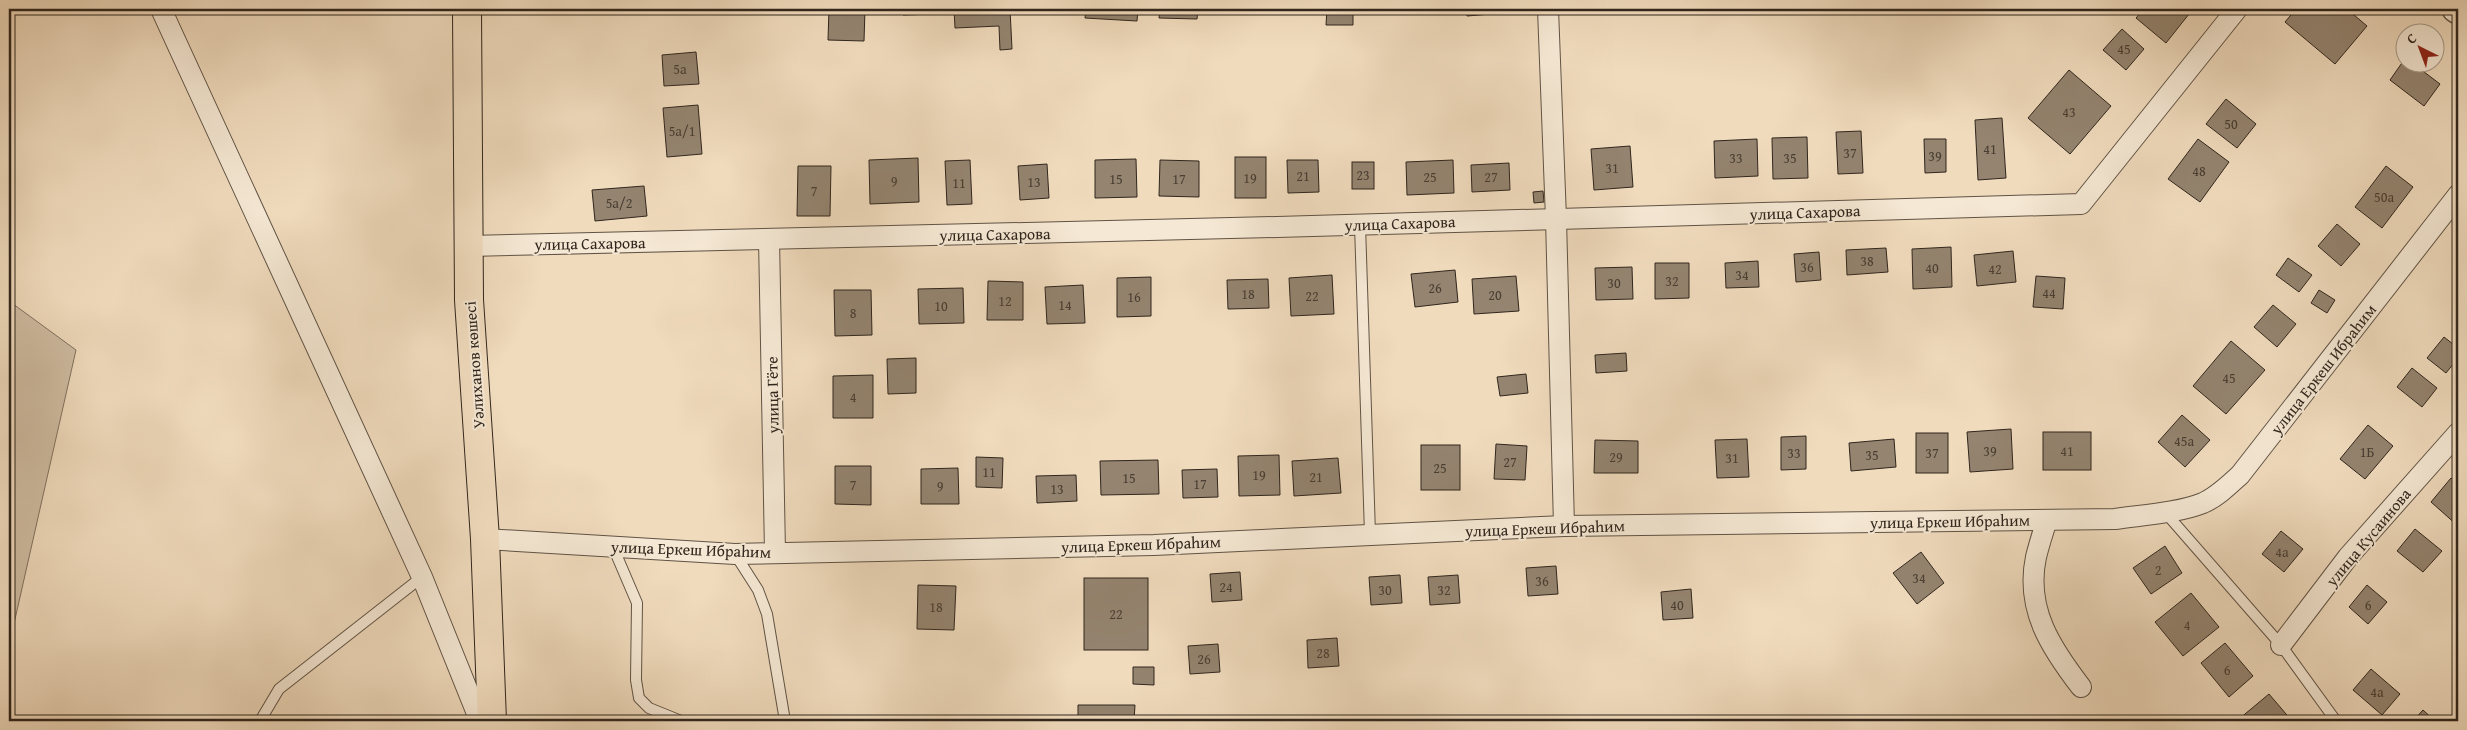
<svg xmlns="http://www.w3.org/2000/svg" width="2467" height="730" viewBox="0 0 2467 730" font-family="'Gentium Book Plus',serif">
<rect width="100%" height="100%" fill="#f0dbbd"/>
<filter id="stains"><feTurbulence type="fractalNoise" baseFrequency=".004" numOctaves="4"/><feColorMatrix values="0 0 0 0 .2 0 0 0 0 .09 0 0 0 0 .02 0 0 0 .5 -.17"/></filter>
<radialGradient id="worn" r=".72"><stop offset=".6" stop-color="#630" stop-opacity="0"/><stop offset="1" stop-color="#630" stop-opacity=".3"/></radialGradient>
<polygon fill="#cfbca2" stroke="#807160" points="9,301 76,350 13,628 9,628"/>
<g fill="#948470" stroke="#30261d">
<polygon points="829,9 865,9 864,41 828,40"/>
<polygon points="903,9 936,9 936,14 903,15"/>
<polygon points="954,9 1010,9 1012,49 1000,50 999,26 955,28"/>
<polygon points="1035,9 1058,9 1058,13 1035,12"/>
<polygon points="1086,9 1138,9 1137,21 1085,18"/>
<polygon points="1160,9 1198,9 1197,19 1159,18"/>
<polygon points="1327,9 1353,9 1353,25 1326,25"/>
<polygon points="1466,9 1526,9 1526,11 1467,16"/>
<polygon points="2144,9 2193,9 2166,43 2136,18"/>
<polygon points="2296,9 2347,9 2367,26 2335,64 2285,22"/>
<polygon points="2122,29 2144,49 2126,70 2103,50"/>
<polygon points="696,52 699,84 664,86 662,55"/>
<polygon points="2404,60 2404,62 2411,62 2440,84 2424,106 2390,80"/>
<polygon points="2069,70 2111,106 2070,154 2028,118"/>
<polygon points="2226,99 2256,124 2237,148 2206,124"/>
<polygon points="698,105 702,154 667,157 663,108"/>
<polygon points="2002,118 2006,178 1978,180 1975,120"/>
<polygon points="1861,131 1863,173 1838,174 1836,132"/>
<polygon points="1807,137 1808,178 1773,179 1772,138"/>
<polygon points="1757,139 1758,176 1715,178 1714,141"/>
<polygon points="1924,139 1946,139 1946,172 1925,173"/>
<polygon points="2198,139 2229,162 2200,202 2168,179"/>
<polygon points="1630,146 1633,187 1594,190 1591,149"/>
<rect x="1235" y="157" width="31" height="41"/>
<polygon points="918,158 919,202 870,204 869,160"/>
<polygon points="1136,159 1137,197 1095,198 1095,160"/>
<polygon points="970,160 972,204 947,205 945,161"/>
<polygon points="1160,160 1199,161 1199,197 1159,196"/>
<polygon points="1287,160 1318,160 1319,192 1288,193"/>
<polygon points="1453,160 1454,193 1407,195 1406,162"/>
<rect x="1352" y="162" width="22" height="27"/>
<polygon points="1509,163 1510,190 1472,192 1471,165"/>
<polygon points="1047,164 1049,198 1020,200 1018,166"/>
<polygon points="798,166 831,166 830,216 797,216"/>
<polygon points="2386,166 2413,187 2382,228 2355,207"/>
<polygon points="644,186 647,216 595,221 592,190"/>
<polygon points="1543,191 1544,202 1534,203 1533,192"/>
<polygon points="2337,224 2360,244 2341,266 2318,246"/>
<polygon points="1951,247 1952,287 1913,289 1912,249"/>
<polygon points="1886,248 1888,272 1847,275 1846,250"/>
<polygon points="2013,251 2016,282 1977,286 1974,255"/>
<polygon points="1819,252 1821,280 1796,282 1794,254"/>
<polygon points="2288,258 2312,275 2299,292 2276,275"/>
<polygon points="1758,261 1759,287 1726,288 1725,263"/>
<polygon points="1655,263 1689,263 1689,298 1655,299"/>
<polygon points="1632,267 1633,299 1596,300 1595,268"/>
<polygon points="1455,270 1458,302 1415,307 1411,274"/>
<polygon points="1332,275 1334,314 1291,316 1289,278"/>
<polygon points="1516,276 1519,311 1474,314 1472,279"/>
<polygon points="2036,276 2065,278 2063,309 2033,307"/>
<polygon points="1151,277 1151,316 1117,317 1117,278"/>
<polygon points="1268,279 1269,308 1228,309 1227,280"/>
<polygon points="988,281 1023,282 1023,320 987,320"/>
<polygon points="1083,285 1085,323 1047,324 1045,287"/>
<polygon points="963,288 964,323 919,324 918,289"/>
<polygon points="834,290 871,290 872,335 835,336"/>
<polygon points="2319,290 2335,300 2327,313 2311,303"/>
<polygon points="2273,305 2296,324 2277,347 2254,327"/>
<polygon points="2444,337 2458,348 2458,358 2446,373 2427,358"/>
<polygon points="2231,341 2265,370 2226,414 2193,386"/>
<polygon points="1626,353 1627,371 1596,373 1595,355"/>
<polygon points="916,358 916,393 888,394 887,359"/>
<polygon points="2412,368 2437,388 2422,407 2397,387"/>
<polygon points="1526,374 1528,393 1500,396 1497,377"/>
<polygon points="873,375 873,418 833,418 833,376"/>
<polygon points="2182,415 2210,440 2185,467 2158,442"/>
<polygon points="2368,425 2393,446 2365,479 2340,459"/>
<polygon points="2011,429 2013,469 1970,472 1967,432"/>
<rect x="2043" y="432" width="48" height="38"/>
<rect x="1916" y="433" width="32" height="40"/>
<polygon points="1806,436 1806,469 1781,470 1781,437"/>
<polygon points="1747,439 1749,477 1717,478 1715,440"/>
<polygon points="1894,439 1896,467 1851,471 1849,443"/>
<polygon points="1595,440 1638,441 1638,473 1594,473"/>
<polygon points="1496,444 1527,446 1525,480 1494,479"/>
<rect x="1421" y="445" width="39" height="45"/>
<polygon points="1279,455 1280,495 1239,496 1238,456"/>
<polygon points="976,457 1003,458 1002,488 976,487"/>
<polygon points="1338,458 1341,493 1294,496 1292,461"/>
<polygon points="1158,460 1159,494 1101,495 1100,461"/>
<polygon points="835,466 871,466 871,505 835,504"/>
<polygon points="958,468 959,504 921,504 921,469"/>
<polygon points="1217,469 1218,497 1183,498 1182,470"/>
<polygon points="1076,475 1077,501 1037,503 1036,476"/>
<polygon points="2451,478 2458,484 2458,526 2431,502"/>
<polygon points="2415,529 2442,551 2423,572 2397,551"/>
<polygon points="2281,531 2303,549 2284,572 2262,554"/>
<polygon points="2165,546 2182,573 2151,594 2133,568"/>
<polygon points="1921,552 1944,583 1917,604 1893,573"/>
<polygon points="1556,566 1558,594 1528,596 1526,568"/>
<polygon points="1240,572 1242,600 1212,602 1210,574"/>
<polygon points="1400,575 1402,603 1371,605 1369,577"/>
<polygon points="1458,575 1460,603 1430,605 1428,577"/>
<rect x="1084" y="578" width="64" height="72"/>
<polygon points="918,585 956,586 954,630 917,629"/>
<polygon points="2367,585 2387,602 2368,624 2349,607"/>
<polygon points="1691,589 1693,618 1663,620 1661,592"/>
<polygon points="2191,593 2219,627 2183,656 2155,622"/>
<polygon points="1337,638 1339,666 1308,668 1307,640"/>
<polygon points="2225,643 2253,676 2229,697 2201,663"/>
<polygon points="1218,644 1220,672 1190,674 1188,646"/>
<polygon points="1133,667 1154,667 1154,685 1133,684"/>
<polygon points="2371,669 2400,694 2382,715 2353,690"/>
<polygon points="2269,694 2292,721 2241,721 2239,719"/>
<polygon points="1078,705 1135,705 1134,721 1078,721"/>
<polygon points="2423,710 2435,721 2413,721"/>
</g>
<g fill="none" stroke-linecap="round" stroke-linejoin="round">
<g stroke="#605345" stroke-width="12">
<g id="service">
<polyline points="1360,225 1370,534"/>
<polyline points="2164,511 2281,645 2336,721"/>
<polyline points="613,547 637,603 636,680 639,698 649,708 681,721"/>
<polyline points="735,554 758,590 767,614 785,721"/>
<polyline points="260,721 279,689 422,577"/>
</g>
</g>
<g stroke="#605345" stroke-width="22">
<g id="minor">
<polyline points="161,9 422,577 480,721"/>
<polyline points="1548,9 1556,219 1564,526"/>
<polyline points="769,239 775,552"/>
<polyline points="469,246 1277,227 2081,204 2237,9"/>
<path d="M 2047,520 C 2043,532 2039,545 2036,557 C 2025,609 2051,648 2081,687"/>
<path d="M 485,539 L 735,554 L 1154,545 L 1564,526 L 2115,519 C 2142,515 2178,513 2203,503 C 2217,497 2229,485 2240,475 L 2458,195"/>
<polyline points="2281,645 2348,557 2458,433"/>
</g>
</g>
<g stroke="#605345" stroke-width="28">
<polyline id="tertiary" points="2455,9 2458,11"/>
</g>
<g stroke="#30261d" stroke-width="30">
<polyline id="primary" points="467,9 469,300 485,539 492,721"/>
</g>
<use href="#service" stroke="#f5e8d4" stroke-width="10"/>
<use href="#minor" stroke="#f5e8d4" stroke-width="20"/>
<use href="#tertiary" stroke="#f5e8d4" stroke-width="25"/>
<use href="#primary" stroke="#f0dbbd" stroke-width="28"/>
</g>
<g text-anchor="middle" stroke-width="4" stroke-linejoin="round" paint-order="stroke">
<g font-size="14" fill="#493e32">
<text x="2124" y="54">45</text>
<text x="680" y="74">5а</text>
<text x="2069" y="117">43</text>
<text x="2231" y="129">50</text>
<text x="682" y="136">5а/1</text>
<text x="1990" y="154">41</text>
<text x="1850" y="158">37</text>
<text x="1935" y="161">39</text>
<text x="1736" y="163">33</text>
<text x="1790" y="163">35</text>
<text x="1612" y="173">31</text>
<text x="2199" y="176">48</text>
<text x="1363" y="180">23</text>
<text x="1303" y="181">21</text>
<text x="1430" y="182">25</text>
<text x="1491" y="182">27</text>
<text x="1250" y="183">19</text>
<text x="1116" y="184">15</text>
<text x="1179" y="184">17</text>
<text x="894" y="186">9</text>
<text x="1034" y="187">13</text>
<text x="959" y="188">11</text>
<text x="814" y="196">7</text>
<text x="2384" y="202">50а</text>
<text x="619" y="208">5а/2</text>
<text x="1867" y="266">38</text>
<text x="1807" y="272">36</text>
<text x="1932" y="273">40</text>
<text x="1995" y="274">42</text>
<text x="1742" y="280">34</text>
<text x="1672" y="286">32</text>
<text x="1614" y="288">30</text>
<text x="1435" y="293">26</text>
<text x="2049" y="298">44</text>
<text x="1248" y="299">18</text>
<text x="1495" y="300">20</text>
<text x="1312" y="301">22</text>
<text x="1134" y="302">16</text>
<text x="1005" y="306">12</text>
<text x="1065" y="310">14</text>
<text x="941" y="311">10</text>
<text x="853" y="318">8</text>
<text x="2229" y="383">45</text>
<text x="853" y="402">4</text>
<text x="2184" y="446">45а</text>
<text x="1990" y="456">39</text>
<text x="2067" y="456">41</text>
<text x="2367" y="457">1Б</text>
<text x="1794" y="458">33</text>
<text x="1932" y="458">37</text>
<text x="1872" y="460">35</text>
<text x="1616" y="462">29</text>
<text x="1732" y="463">31</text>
<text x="1510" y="467">27</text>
<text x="1440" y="473">25</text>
<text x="989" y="477">11</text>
<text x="1259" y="480">19</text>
<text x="1316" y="482">21</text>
<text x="1129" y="483">15</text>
<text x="1200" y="489">17</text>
<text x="853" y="490">7</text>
<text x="940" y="491">9</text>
<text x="1057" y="494">13</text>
<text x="2282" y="557">4а</text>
<text x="2158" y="575">2</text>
<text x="1919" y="583">34</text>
<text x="1542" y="586">36</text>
<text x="1226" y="592">24</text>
<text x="1385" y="595">30</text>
<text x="1444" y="595">32</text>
<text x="1677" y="610">40</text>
<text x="2368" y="610">6</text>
<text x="936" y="612">18</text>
<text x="1116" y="619">22</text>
<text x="2187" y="630">4</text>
<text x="1323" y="658">28</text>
<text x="1204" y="664">26</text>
<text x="2227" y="675">6</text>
<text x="2377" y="697">4а</text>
</g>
<g font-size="16" fill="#30261d" stroke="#f5e8d4">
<text transform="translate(1805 212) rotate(-2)" y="6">улица Сахарова</text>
<text transform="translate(1400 223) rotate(-2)" y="6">улица Сахарова</text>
<text transform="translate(995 234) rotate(-1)" y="6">улица Сахарова</text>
<text transform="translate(590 243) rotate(-1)" y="6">улица Сахарова</text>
<text transform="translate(474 365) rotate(-94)" y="6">Уәлиханов көшесі</text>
<text transform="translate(2323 369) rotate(-52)" y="6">улица Еркеш Ибраһим</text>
<text transform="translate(772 395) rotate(-91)" y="6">улица Гёте</text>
<text transform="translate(1950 521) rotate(-1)" y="6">улица Еркеш Ибраһим</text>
<text transform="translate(1545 528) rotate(-2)" y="6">улица Еркеш Ибраһим</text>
<text transform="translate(2368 537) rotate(-50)" y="6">улица Кусаинова</text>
<text transform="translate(1141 544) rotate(-2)" y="6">улица Еркеш Ибраһим</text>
<text transform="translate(691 549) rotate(2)" y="6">улица Еркеш Ибраһим</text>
</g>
</g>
<rect width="2467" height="730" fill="none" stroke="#f0dbbd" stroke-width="30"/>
<rect x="10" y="10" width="2447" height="710" fill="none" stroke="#30261d" stroke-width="2.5"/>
<rect x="15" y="15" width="2437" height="700" fill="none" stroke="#30261d"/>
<g transform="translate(2420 48) rotate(318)"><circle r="24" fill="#f5e8d4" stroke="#a69a8b"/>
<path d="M0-4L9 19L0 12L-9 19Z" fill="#8f2418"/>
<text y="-8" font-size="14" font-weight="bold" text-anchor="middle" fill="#30261d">С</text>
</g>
<rect width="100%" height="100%" filter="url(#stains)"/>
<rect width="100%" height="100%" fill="url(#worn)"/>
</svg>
